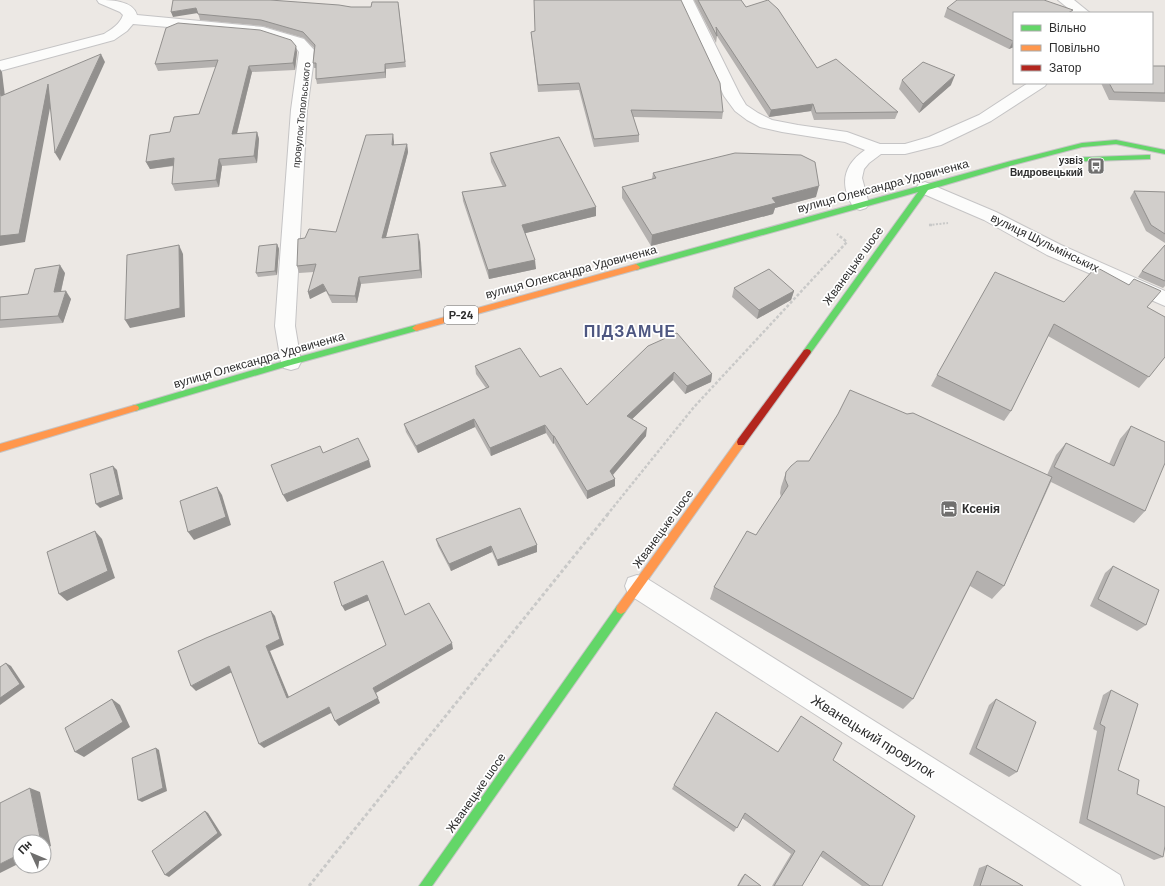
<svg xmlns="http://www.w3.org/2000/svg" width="1165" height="886" viewBox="0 0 1165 886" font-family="Barlow,sans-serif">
<rect width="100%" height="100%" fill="#ece8e4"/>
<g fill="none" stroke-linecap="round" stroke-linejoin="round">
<g stroke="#c5c4c5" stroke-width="2">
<g id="street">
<path d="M 97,0 C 110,0 133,0 137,15 L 263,27 L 304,39 L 315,51 L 307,110 L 295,326 L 301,362 L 298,368 L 291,370 L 284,368 L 281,362 L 275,326 L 291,110 L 299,52 L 294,45 L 262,35 L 133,24 L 127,31 L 114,40 L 0,71 L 0,61 L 104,34 C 112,29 120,24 123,15 L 120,12 L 99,3 Z"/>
<path d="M 679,0 L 693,0 L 740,95 L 746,105 L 758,113 L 772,120 L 798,125 L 847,132 L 880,144 L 905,144 L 929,137 L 979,115 L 1028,83 L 1047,83 L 1045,86 L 991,121 L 941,145 L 905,154 L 881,154 L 869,163 L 864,169 L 862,178 L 869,204 L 866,208 L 860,210 L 854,208 C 839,185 843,165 865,150 L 845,142 L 782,132 L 760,127 L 747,120 L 735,111 L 724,96 Z"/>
<polygon points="1058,0 1074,0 1090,13 1074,13"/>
<polygon points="925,182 996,212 1061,245 1165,291 1165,306 1047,255 984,220 919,192 916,188 919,184"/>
<polygon points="637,575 646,578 1120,875 1124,886 1082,886 628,594 625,586 628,578"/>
</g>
</g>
<g stroke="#c5c4c5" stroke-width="2">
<g id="fast">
<polygon points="1116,140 1165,150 1165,154 1116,144 1082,147 1013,165 928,190 810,354 804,354 803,352 804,350 918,192 636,270 632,267 636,264 1011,161 1082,143"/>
<polygon points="1148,155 1150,155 1150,159 1064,162 1061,160 1064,158"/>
<polygon points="416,325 420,328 419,330 291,365 135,411 132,410 131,408 132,406 135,405 291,359"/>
<polygon points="621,604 625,606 626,609 625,612 432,886 419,886 617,606"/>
</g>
</g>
<g stroke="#c5c4c5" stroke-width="2">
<g id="slow">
<polygon points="636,264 640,267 639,269 416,331 412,328 416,325"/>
<polygon points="135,405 138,406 139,408 138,410 0,452 0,444"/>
<polygon points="741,438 744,439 745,442 744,445 625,612 621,614 617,612 616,609 617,606 738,439"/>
</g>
</g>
<g stroke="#c5c4c5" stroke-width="2">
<polygon id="jam" points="807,349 810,350 811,352 810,354 744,445 738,445 737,442 738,439 804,350"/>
</g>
<polyline stroke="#c9c9c8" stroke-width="2" stroke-dasharray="2 1.5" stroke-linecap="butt" points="929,225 948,223"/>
<g stroke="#c9c9c8" stroke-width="2.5" stroke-dasharray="3 2" stroke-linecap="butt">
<polyline points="929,225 932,225"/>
<polyline points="607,515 694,407 847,242 837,234"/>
</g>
<polyline stroke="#c9c9c8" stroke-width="3" stroke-dasharray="3.5 2.5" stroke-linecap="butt" points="309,886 608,514"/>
<use href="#street" fill="#fcfcfb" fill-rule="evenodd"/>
<use href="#fast" fill="#63d668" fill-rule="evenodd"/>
<use href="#slow" fill="#ff974d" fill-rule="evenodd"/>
<use href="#jam" fill="#b3261e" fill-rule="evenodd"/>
</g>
<g fill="#b4b1af">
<polygon points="694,0 741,0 746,7 817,68 898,112 895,119 814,120 811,111 769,117 717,36 716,43"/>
<polygon points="1044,0 1014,47 1009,49 944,17 947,8"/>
<polygon points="274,1 351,7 399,8 406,67 386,69 386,78 317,84 316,79 316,68 314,68 313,63 314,48 304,38 263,26 200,20 198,13 173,17"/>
<polygon points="531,32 723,112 722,119 633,117 639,135 639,142 594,147 579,90 538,92"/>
<polygon points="297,52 295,70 252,72 237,134 257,132 259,139 257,163 222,166 219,187 175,191 172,184 174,166 150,169 146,162 170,132 199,114 216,67 158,71 155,64"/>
<polygon points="1165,66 1165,102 1109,100 1101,83 1152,83"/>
<polygon points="902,80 951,85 919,113 899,89"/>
<polygon points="394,142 394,145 407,144 408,152 386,237 420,242 422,278 361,284 357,303 332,303 326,291 310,299 308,292 314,272 299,273 297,266 305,238 336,232"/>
<polygon points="490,153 596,207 596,216 525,233 536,269 489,279 463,201 462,192 503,187 491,162"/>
<polygon points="653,173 816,197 775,208 773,214 651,246 622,198 622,187 652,179"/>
<polygon points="1134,191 1165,192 1165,243 1146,231 1130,198"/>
<polygon points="277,244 279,249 277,275 258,277 256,273"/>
<polygon points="1165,245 1165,286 1163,288 1138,277 1142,271"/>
<polygon points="65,273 61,292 71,299 63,323 0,328 0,297 28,294"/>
<polygon points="734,288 794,291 791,300 757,319 732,297"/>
<polygon points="1064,302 1147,308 1165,357 1139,388 1048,336 1011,411 1004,421 931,386 937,375"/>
<polygon points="648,346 712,374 711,382 685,394 673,380 632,419 646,436 613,475 615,479 615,486 587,499 554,443 553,444 546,433 491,456 475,427 418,453 406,432 404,424 486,388 476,374 475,366 540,377 587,405"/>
<polygon points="1131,426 1145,511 1134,523 1051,482 1004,586 992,599 970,586 913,699 903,709 710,599 714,587 756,535 781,497 780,493 781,487 786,472 1047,475 1056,455 1066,443 1109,464 1120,439"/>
<polygon points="436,539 537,545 537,552 498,566 492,552 451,571 438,546"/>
<polygon points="1113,566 1146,625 1137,631 1090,606 1105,573"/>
<polygon points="1111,690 1118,770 1137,794 1163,857 1154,860 1079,823 1097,731 1093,729 1103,695"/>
<polygon points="996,699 1017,772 1009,777 969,754 989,705"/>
<polygon points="778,752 833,760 882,886 862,886 820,856 802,886 772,886 791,854 742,818 734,832 672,789 674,785"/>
<polygon points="987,865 1023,886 973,886 979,868"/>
<polygon points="745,874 761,886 737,886 742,877"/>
</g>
<g fill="#92908e">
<polygon points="196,8 198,13 173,17 171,12"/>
<polygon points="1014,40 1014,47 1009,49 1013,41"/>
<polygon points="296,46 297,52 295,70 293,63"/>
<polygon points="101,54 105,62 60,161 55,153"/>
<polygon points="385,64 386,69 386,78 385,72"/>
<polygon points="249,66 252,72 235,141 232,134"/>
<polygon points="0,69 2,72 6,105 1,96 0,90"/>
<polygon points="955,75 951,85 919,113 923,104"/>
<polygon points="48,84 53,92 25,242 0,246 0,236"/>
<polygon points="813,104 811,111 769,117 771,110"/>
<polygon points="257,132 259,139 257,163 254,156"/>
<polygon points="393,134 394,142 393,152 392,145"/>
<polygon points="407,144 408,152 384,245 382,238"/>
<polygon points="174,158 177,165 150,169 146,162"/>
<polygon points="219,159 222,166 219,187 216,180"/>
<polygon points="819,186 816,197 775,208 773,214 651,246 652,235 772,198"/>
<polygon points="596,207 596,216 522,234 522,225"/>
<polygon points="418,234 420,242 422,278 420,270"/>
<polygon points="277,244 279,249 277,275 275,271"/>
<polygon points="179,245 183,254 185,317 130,328 125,320"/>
<polygon points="535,260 536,269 489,279 488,270"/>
<polygon points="60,265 65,273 59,299 54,292"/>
<polygon points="359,277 361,284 357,303 355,296"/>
<polygon points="323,284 326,291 310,299 308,292"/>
<polygon points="66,291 71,299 63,323 58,316"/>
<polygon points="794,291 791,300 757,319 759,310"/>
<polygon points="674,372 673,380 627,424 627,416"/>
<polygon points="712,374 711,382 685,394 687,386"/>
<polygon points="474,419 475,427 418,453 416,446"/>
<polygon points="545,425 546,433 491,456 490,448"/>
<polygon points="647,428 646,436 610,478 610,471"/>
<polygon points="553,436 554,436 554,443 553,444"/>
<polygon points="369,460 371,467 287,502 283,495"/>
<polygon points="113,466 117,470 123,499 100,508 96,504"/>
<polygon points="615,479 615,486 587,499 587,491"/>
<polygon points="217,487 222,495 231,525 194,540 188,532"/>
<polygon points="95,531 102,539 115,578 67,601 59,594"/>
<polygon points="537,545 537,552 498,566 497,560"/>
<polygon points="491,546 492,552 451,571 449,564"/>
<polygon points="367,595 370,600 345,611 342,606"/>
<polygon points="271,611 275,616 284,645 270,651 291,702 287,698 266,646"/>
<polygon points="452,643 453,649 376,693 380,703 339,726 335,721 373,688"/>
<polygon points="6,663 11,666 25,687 0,705 0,698"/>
<polygon points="229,666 234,671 196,691 191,686"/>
<polygon points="112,699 120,705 130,727 84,757 75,752"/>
<polygon points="329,707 333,712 264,748 259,744"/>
<polygon points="156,748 159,750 167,791 142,802 138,800"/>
<polygon points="30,788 40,792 51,846 44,850 44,842 41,842"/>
<polygon points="205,811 208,813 222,835 169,877 165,875"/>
<polygon points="20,854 20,863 0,873 0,864"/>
</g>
<g fill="#d1cecb" stroke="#92908e">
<polygon points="173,0 270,0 339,5 351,7 371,7 372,2 398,2 405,62 385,64 385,72 316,79 316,63 313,63 315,45 303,32 261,20 198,14 196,8 171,12"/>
<polygon points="534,0 681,0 720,83 723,112 631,110 639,135 594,139 579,83 538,85 531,32 535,31"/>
<polygon points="698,0 741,0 746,7 768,0 778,9 817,68 836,59 898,112 816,113 813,104 771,110 716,27 717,36"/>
<polygon points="957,0 1044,0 1073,10 1068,13 1014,13 1014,40 1013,41 947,8"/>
<polygon points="178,23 260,30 291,40 296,46 293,63 249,66 232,134 257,132 254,156 219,159 216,180 172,184 174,158 146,162 150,135 170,132 174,117 199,114 218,60 155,64 166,28"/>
<polygon points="101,54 55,153 48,84 19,234 0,236 0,90 1,96"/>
<polygon points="923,62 955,75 923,104 902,80"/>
<polygon points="1152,66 1165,66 1165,93 1114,92 1109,83 1152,83"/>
<polygon points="393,134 392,145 407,144 382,238 418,234 420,270 359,277 355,296 329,295 323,284 308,292 316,264 297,266 298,239 305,238 309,229 336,232 366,135"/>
<polygon points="559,137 596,207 522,225 535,260 488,270 462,192 506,186 490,153"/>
<polygon points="735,153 801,155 815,162 819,186 772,198 776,203 652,235 622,187 656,178 653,173"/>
<polygon points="1134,191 1165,192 1165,234 1151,225"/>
<polygon points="277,244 275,271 256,273 259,246"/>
<polygon points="179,245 180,308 125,320 127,255"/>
<polygon points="1165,245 1165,281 1142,271"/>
<polygon points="60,265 54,292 66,291 58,316 0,320 0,297 28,294 35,269"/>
<polygon points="1096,267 1129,285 1134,279 1161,291 1147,307 1165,317 1165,357 1149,377 1054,324 1011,411 937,375 995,272 1064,302"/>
<polygon points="769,269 794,291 759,310 734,288"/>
<polygon points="677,333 712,374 687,386 674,372 627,416 647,428 610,471 615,479 587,491 554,436 553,436 545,425 490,448 474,419 416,446 404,424 489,387 475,366 520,348 540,377 561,368 587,405 648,346"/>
<polygon points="850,390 907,414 913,413 1052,477 1004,586 977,571 913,699 714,587 747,531 756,535 788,486 785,479 786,472 791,466 797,461 809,461 838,414"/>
<polygon points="1131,426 1165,442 1165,463 1145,511 1054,467 1066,443 1114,466"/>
<polygon points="358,438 369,460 283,495 271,465 320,446 323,453"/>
<polygon points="113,466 120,495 96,504 90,474"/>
<polygon points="217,487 226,517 188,532 180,501"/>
<polygon points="520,508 537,545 497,560 491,546 449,564 436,539"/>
<polygon points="95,531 108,571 59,594 47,552"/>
<polygon points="383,561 405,615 429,603 452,643 373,688 378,698 335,721 329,707 259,744 229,666 191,686 178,651 206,638 271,611 280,639 266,646 287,698 386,645 367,595 342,606 334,582"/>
<polygon points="1113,566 1159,590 1146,625 1098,599"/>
<polygon points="6,663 20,684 0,698 0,667"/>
<polygon points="1111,690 1138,704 1118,770 1139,780 1137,794 1165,807 1165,846 1163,857 1087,819 1105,727 1100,724"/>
<polygon points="112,699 123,722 75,752 65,728"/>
<polygon points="996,699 1036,722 1017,772 976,748"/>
<polygon points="716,712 778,752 801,716 842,743 833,760 915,816 882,886 870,886 823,851 802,886 774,886 795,851 745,813 737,828 674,785"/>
<polygon points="156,748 163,788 138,800 132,758"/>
<polygon points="30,788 41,842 20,842 20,854 0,864 0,803"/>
<polygon points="205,811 218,833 165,875 152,851"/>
<polygon points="987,865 1023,886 980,886"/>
<polygon points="745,874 761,886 738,886"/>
</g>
<defs>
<g id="bus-square" transform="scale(0.9)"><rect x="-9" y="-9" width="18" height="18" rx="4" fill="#706f6e" stroke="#fff"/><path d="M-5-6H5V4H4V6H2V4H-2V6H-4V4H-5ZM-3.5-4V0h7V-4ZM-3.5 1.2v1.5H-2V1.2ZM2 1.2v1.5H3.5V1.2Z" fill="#fff"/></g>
<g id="hotel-square" transform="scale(0.9)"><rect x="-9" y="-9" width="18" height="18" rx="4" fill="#706f6e" stroke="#fff"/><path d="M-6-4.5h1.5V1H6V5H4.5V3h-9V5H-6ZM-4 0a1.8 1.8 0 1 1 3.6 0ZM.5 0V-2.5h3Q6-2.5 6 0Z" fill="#fff"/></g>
</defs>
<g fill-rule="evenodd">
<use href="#bus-square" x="1096" y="166"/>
<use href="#hotel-square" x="949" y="509"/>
</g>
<g text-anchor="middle" stroke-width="3.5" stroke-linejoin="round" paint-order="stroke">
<g font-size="10" fill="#2e2e2e" stroke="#fff">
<text transform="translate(301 115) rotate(-84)" y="4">провулок Топольського</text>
</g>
<g font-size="10" font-weight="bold" fill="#2e2e2e" stroke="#fff" text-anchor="end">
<text x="1083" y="164">узвіз<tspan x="1083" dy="12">Видровецький</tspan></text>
</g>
<rect fill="#fff" stroke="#6d6d6d" stroke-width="1" x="444" y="306" width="34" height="18" rx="3"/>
<g font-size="11" font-weight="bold" fill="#2e2e2e">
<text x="461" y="319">Р-24</text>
</g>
<g font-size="12" fill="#2e2e2e" stroke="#fff">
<text transform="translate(883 186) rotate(-15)" y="4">вулиця Олександра Удовиченка</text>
<text transform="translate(1045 243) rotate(26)" y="4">вулиця Шульмінських</text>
<text transform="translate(853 266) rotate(-54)" y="4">Жванецьке шосе</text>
<text transform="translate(571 272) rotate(-15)" y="4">вулиця Олександра Удовиченка</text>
<text transform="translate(259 360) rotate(-16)" y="4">вулиця Олександра Удовиченка</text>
<text transform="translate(663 529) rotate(-54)" y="4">Жванецьке шосе</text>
<text transform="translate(476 793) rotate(-55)" y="4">Жванецьке шосе</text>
</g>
<g font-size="12" font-weight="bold" fill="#2e2e2e" stroke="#fff" text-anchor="start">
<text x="962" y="513">Ксенія</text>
</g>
<g font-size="14" fill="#2e2e2e" stroke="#fff">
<text transform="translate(873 736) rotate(32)" y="5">Жванецький провулок</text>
</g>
<g font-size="16" font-weight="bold" letter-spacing="1" fill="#4d5680" stroke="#fff">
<text x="630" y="337">ПІДЗАМЧЕ</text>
</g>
</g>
<rect x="1013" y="12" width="140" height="72" fill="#ffffff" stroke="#ababab"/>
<rect x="1021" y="25" width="20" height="6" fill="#63d668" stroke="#ababab"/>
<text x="1049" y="32" font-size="12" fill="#2e2e2e">Вільно</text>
<rect x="1021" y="45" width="20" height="6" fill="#ff974d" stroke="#ababab"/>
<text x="1049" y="52" font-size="12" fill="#2e2e2e">Повільно</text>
<rect x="1021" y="65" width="20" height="6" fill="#b3261e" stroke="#ababab"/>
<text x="1049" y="72" font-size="12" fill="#2e2e2e">Затор</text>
<g transform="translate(32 854) rotate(314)"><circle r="19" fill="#ffffff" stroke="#ababab"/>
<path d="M0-3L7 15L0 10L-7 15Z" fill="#706f6e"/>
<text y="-6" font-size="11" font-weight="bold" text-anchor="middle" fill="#2e2e2e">Пн</text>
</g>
</svg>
